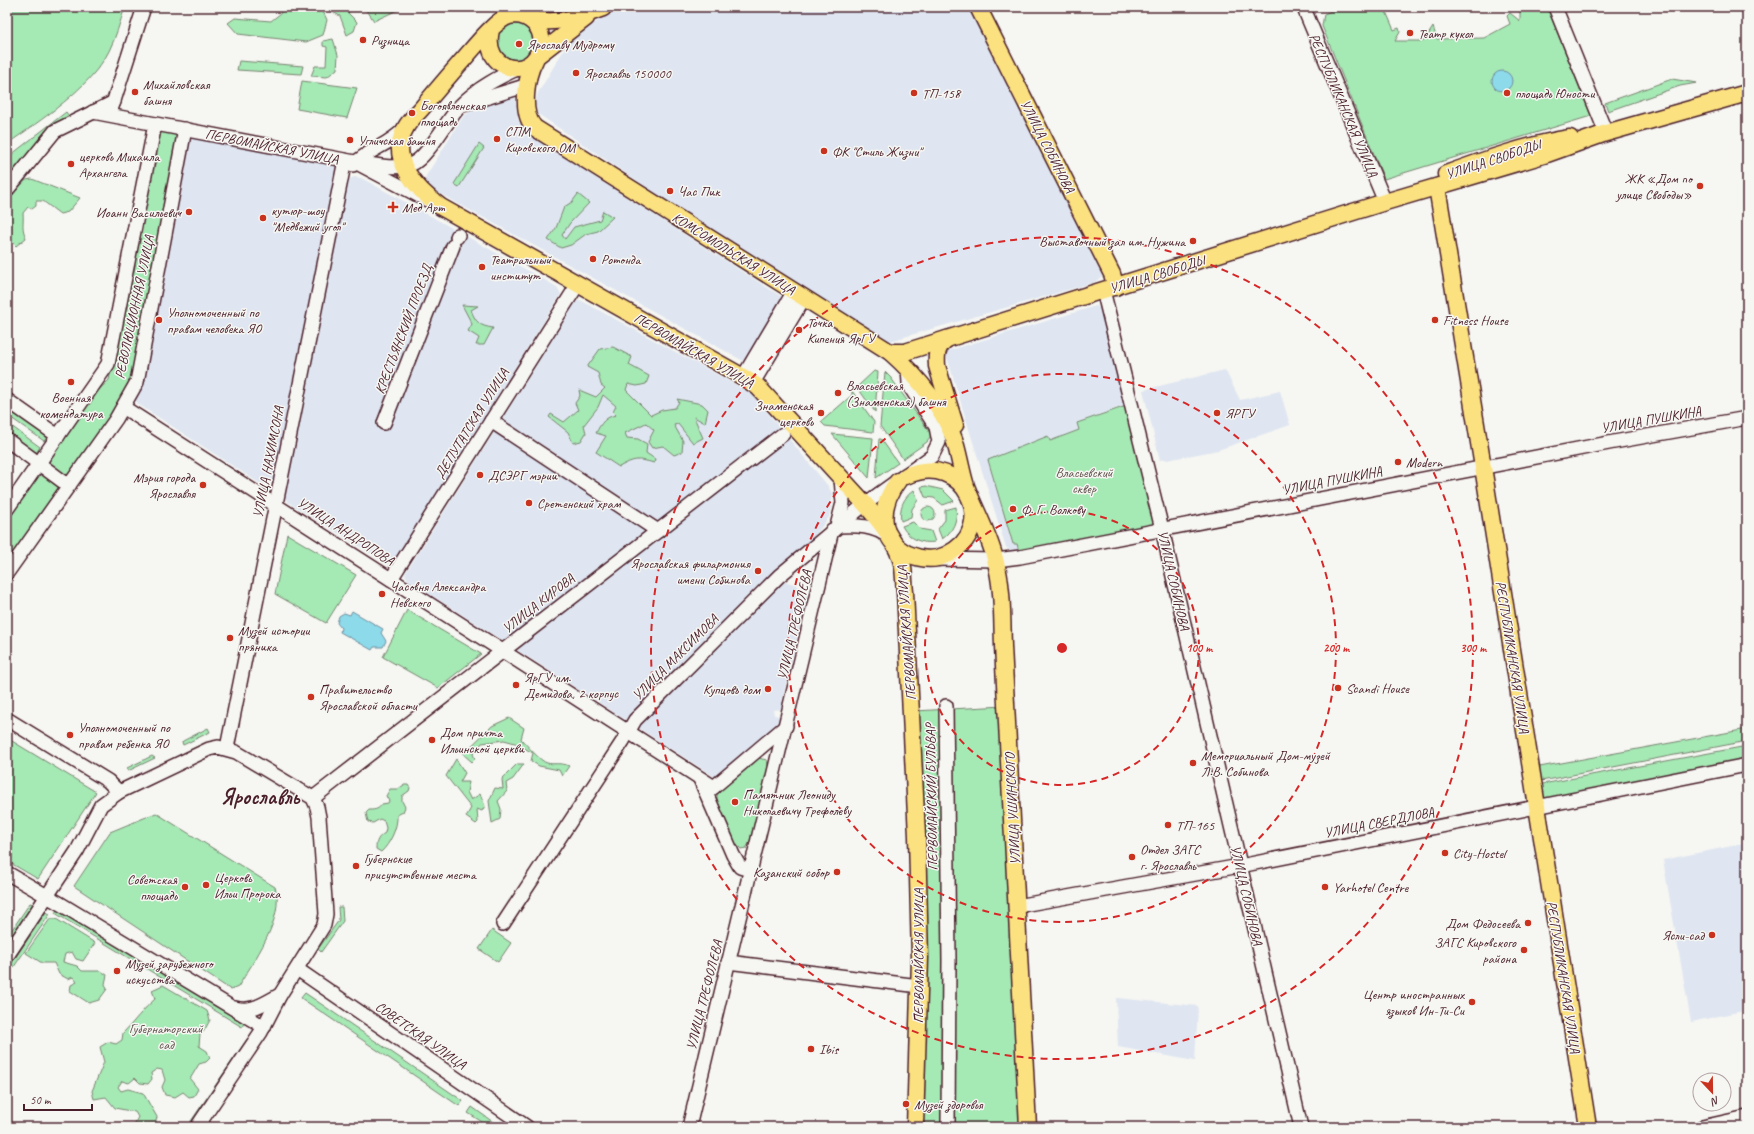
<svg xmlns="http://www.w3.org/2000/svg" width="1754" height="1134" viewBox="0 0 1754 1134" font-family="Caveat,sans-serif">
<rect width="100%" height="100%" fill="#f6f6f2"/>
<filter id="ink" filterUnits="userSpaceOnUse"><feTurbulence type="fractalNoise" baseFrequency=".025" numOctaves="2"/><feDisplacementMap in="SourceGraphic" scale="8" xChannelSelector="R" yChannelSelector="G"/><feConvolveMatrix kernelMatrix="1 2 1 2 8 2 1 2 1" color-interpolation-filters="sRGB"/></filter>
<g filter="url(#ink)">
<g fill="#dfe6f1" fill-rule="evenodd">
<polygon points="623,7 971,7 1103,272 1103,275 1095,282 890,341 648,188 538,114 535,105 538,93 568,43 584,29"/>
<polygon points="515,97 518,120 526,133 785,299 747,363 428,187 425,181 426,176 463,117 477,106"/>
<polygon points="194,137 332,163 336,167 274,476 272,481 265,484 259,483 138,404 135,399 190,139"/>
<polygon points="354,177 361,178 409,204 557,287 561,294 394,562 389,565 288,502 285,498 347,186 350,179"/>
<polygon points="580,300 751,393 828,486 833,495 829,517 814,537 630,719 626,720 408,580 405,574 576,302"/>
<path d="M 1096,306 L 1100,308 L 1103,313 L 1152,514 L 1151,519 L 1148,525 L 1145,526 L 1011,552 L 1006,547 L 972,439 L 947,357 L 947,351 ZM 1118,408 L 1145,518 L 1013,544 L 988,460 L 1048,436 L 1050,441 L 1079,430 L 1077,423 Z"/>
<polygon points="1225,370 1240,400 1280,391 1290,425 1218,450 1167,460 1166,459 1160,460 1143,390"/>
<polygon points="787,582 794,584 801,588 807,596 808,602 804,617 802,617 782,700 785,704 783,709 773,710 774,715 780,716 781,721 719,776 715,777 640,729 638,727 638,722 780,583"/>
<polygon points="1747,843 1747,1010 1691,1022 1663,860"/>
<polygon points="1116,998 1198,1006 1195,1061 1118,1047"/>
</g>
<g fill="#a5e9b4" stroke="#788470">
<path d="M 7,7 L 125,7 C 120,22 116,37 109,51 C 91,87 40,121 7,144 Z"/>
<polygon points="283,7 321,7 327,20 323,35 306,42 238,34 228,23 235,18 271,21 281,13 279,9"/>
<polygon points="330,7 354,7 348,13 357,22 354,31 347,35 340,16 331,11"/>
<polygon points="360,7 404,7 374,21 368,12"/>
<polygon points="1341,7 1384,7 1394,30 1399,28 1400,32 1395,41 1424,41 1433,27 1437,39 1484,38 1510,24 1507,16 1510,13 1520,21 1520,7 1547,7 1591,116 1384,179 1322,26 1324,14"/>
<circle cx="515" cy="42" r="18"/>
<polygon points="333,39 338,55 337,69 327,77 311,76 315,66 326,66 327,47 323,46 323,41"/>
<polygon points="239,61 303,66 301,74 237,70"/>
<polygon points="1672,79 1697,83 1680,86 1608,111 1605,103"/>
<polygon points="302,81 357,88 347,118 297,109"/>
<polygon points="66,112 69,116 54,124 47,130 7,179 7,158"/>
<polygon points="159,131 179,135 135,380 112,418 7,565 7,516 87,401 109,380"/>
<polygon points="479,144 484,148 459,187 454,184"/>
<path d="M 32,179 L 80,198 L 68,212 L 60,214 L 43,201 L 36,201 L 36,206 L 32,209 L 28,207 L 23,213 C 24,224 21,227 26,238 L 16,246 L 7,237 L 7,200 L 26,180 Z"/>
<polygon points="578,194 589,203 570,223 562,235 565,239 574,227 600,220 603,211 613,217 598,231 586,234 571,245 561,248 548,240 556,228 564,207 572,202"/>
<path d="M 462,305 L 478,306 L 471,310 C 476,323 480,326 493,328 L 484,345 L 476,345 L 479,338 L 468,331 L 472,324 Z"/>
<path d="M 613,347 L 632,357 L 629,365 L 649,376 L 646,384 L 637,386 L 628,384 L 626,390 L 651,415 L 662,410 L 675,408 L 679,402 L 677,399 L 702,404 L 708,410 L 705,423 L 694,417 L 703,438 L 693,443 L 678,424 L 674,425 L 683,441 L 682,452 L 674,455 L 663,446 L 652,448 L 648,442 L 654,430 L 646,423 L 625,433 L 627,438 L 638,439 L 647,444 L 646,453 L 655,459 L 654,463 C 637,458 634,459 619,467 L 596,452 L 606,436 L 596,433 C 601,423 605,417 616,415 L 613,412 L 616,406 L 603,395 L 598,407 L 584,425 L 586,433 L 581,441 L 573,443 L 568,432 L 549,417 L 551,414 L 564,422 L 578,410 L 575,403 L 580,396 L 579,390 L 596,397 L 605,388 L 601,385 L 598,373 L 587,367 L 600,349 Z"/>
<polygon points="874,371 878,372 875,412 857,387"/>
<polygon points="885,372 891,378 931,434 930,438 927,442 903,459 880,426"/>
<polygon points="852,391 874,422 873,432 825,426 821,422 852,395"/>
<polygon points="1129,405 1159,528 1020,555 1017,544 1013,544 988,460 1048,436 1050,441 1079,430 1077,423"/>
<polygon points="9,407 49,435 44,441 7,415 7,410"/>
<polygon points="7,423 40,447 34,456 7,435"/>
<polygon points="832,434 873,438 869,478"/>
<polygon points="879,439 881,439 898,463 876,478"/>
<polygon points="926,486 943,490 954,501 943,505 934,498 925,497 921,487"/>
<path d="M 914,490 L 918,500 L 912,509 L 911,517 L 901,521 C 899,508 903,498 914,490 Z"/>
<circle cx="928" cy="514" r="7"/>
<path d="M 956,507 C 958,520 953,532 942,539 L 938,529 L 945,520 L 945,510 Z"/>
<path d="M 913,522 L 920,529 L 931,531 L 935,542 C 921,544 909,539 902,526 Z"/>
<polygon points="287,534 356,575 326,623 275,594"/>
<polygon points="407,610 481,654 438,688 383,657"/>
<polygon points="1004,706 1021,1127 917,1127 915,711"/>
<path d="M 509,718 L 524,728 L 521,739 C 526,744 541,762 547,763 C 554,765 561,762 569,766 L 562,776 L 559,770 L 539,766 L 531,761 L 533,753 L 515,743 L 504,740 L 482,743 L 473,754 L 475,759 L 472,762 L 463,754 L 492,726 Z"/>
<polygon points="208,728 210,732 183,745 182,742 183,741"/>
<polygon points="1747,729 1747,741 1536,782 1534,768"/>
<polygon points="7,738 96,792 38,879 7,861"/>
<polygon points="1747,746 1747,761 1539,801 1537,785"/>
<polygon points="152,756 155,758 128,771 127,768"/>
<polygon points="758,758 767,760 769,770 749,844 746,848 741,849 735,843 717,802 717,795 718,792"/>
<polygon points="456,759 465,773 460,782 469,782 467,792 471,800 480,794 485,806 482,811 477,809 478,822 476,824 466,817 471,808 446,776"/>
<polygon points="517,764 524,764 513,779 506,783 507,791 498,801 501,809 500,819 492,823 489,801 495,788 503,789 502,779"/>
<path d="M 404,785 L 408,785 L 410,788 L 409,791 L 402,796 L 402,801 L 405,807 L 403,812 L 397,815 C 398,827 390,844 381,852 L 376,849 C 376,841 378,837 385,833 L 386,828 L 384,821 L 380,819 L 373,823 L 368,822 L 366,813 L 369,810 C 376,810 379,809 382,804 L 388,803 L 389,801 L 386,796 L 390,789 L 398,789 Z"/>
<path d="M 156,813 L 275,887 C 286,917 253,962 238,987 L 231,990 L 74,886 L 110,832 Z"/>
<polygon points="30,903 33,904 7,943 7,937"/>
<polygon points="338,907 342,907 343,921 321,952 318,949 339,920"/>
<polygon points="57,910 244,1023 242,1027 55,913"/>
<polygon points="46,912 50,914 7,977 7,970"/>
<polygon points="56,919 95,943 83,961 76,959 72,952 65,954 63,962 77,966 82,971 101,971 107,975 105,984 107,989 99,1000 89,1003 70,991 71,985 77,982 73,977 68,979 59,974 54,963 42,963 26,953 50,919"/>
<polygon points="492,930 511,943 498,962 479,949"/>
<path d="M 163,985 L 207,1011 L 210,1020 L 204,1031 L 200,1034 L 199,1046 L 207,1051 L 210,1058 L 206,1062 L 199,1064 L 190,1079 L 198,1089 L 194,1096 L 189,1097 L 183,1092 L 175,1097 L 165,1095 L 162,1087 L 165,1080 L 162,1070 L 157,1069 L 151,1073 L 152,1079 L 148,1084 L 140,1083 L 135,1078 L 129,1083 L 122,1081 L 118,1087 L 121,1091 L 128,1089 L 143,1093 L 157,1117 L 156,1121 L 157,1127 L 133,1127 L 138,1117 L 135,1112 L 115,1108 L 106,1097 L 94,1099 L 92,1091 L 104,1062 L 100,1047 L 108,1042 L 116,1044 L 122,1040 L 123,1033 C 134,1022 143,1009 155,999 L 152,990 Z"/>
<polygon points="305,993 463,1101 459,1106 301,998"/>
<polygon points="247,1039 249,1040 189,1127 187,1127"/>
<polygon points="472,1107 500,1127 490,1127 468,1113"/>
</g>
<g fill="#8cdaea" stroke="#728f9e">
<circle cx="1502" cy="81" r="10"/>
<polygon points="352,611 383,629 381,633 386,641 383,647 374,647 372,650 340,632 341,628 337,623 339,616 344,613 350,615"/>
</g>
<g fill="none" stroke-linecap="round" stroke-linejoin="round">
<g stroke="#4a1f2b" stroke-width="16">
<g id="minor">
<polyline points="1306,7 1305,11 1385,202"/>
<polyline points="1555,7 1606,133"/>
<polyline points="463,105 528,85"/>
<polyline points="111,110 144,7"/>
<polyline points="93,112 355,162 427,200"/>
<path d="M 363,163 C 378,165 397,170 412,164 C 427,158 447,120 460,106 C 477,88 499,77 521,67"/>
<path d="M 353,165 C 369,149 390,145 405,128"/>
<polyline points="7,190 55,131 114,102"/>
<polyline points="457,237 458,235"/>
<polyline points="1103,290 1162,529 1301,1127"/>
<polyline points="743,377 794,291"/>
<polyline points="753,383 804,298"/>
<polyline points="7,400 58,436"/>
<polyline points="123,407 714,787"/>
<polyline points="491,421 658,531"/>
<polyline points="384,423 453,246"/>
<polyline points="7,440 69,486"/>
<polyline points="7,509 108,364 155,124"/>
<path d="M 837,526 C 856,525 875,525 890,538"/>
<polyline points="837,526 843,503 841,478"/>
<polyline points="934,559 996,560 1020,557 1614,442 1747,418"/>
<polyline points="7,573 116,419 137,382 185,129"/>
<polyline points="391,579 578,284"/>
<polyline points="946,706 949,960 948,1127"/>
<polyline points="7,719 108,781 119,792"/>
<polyline points="227,748 345,160"/>
<polyline points="700,779 733,855 740,867 750,870"/>
<polyline points="708,792 786,726"/>
<polyline points="313,798 783,434"/>
<polyline points="7,873 59,903 264,1027"/>
<polyline points="1017,906 1240,866 1747,765"/>
<polyline points="503,924 623,741 635,720 779,576 865,504 932,456 939,442 936,427 912,390 909,383 908,368"/>
<polyline points="7,956 77,851 101,805 119,792 209,749 218,747 236,752 313,798 317,807 319,817 326,914 324,925 280,995 261,1032 197,1127"/>
<polyline points="728,962 919,986"/>
<polyline points="297,969 527,1127"/>
<path d="M 235,1008 C 253,1013 265,1002 280,995"/>
<polyline points="689,1127 832,530"/>
<polyline points="1702,1127 1747,1117"/>
</g>
</g>
<g stroke="#4a1f2b" stroke-width="19">
<g id="major">
<polyline points="978,7 1112,274 1116,287"/>
<path d="M 527,17 C 552,27 579,17 603,8"/>
<path d="M 491,30 C 481,71 531,82 540,48 C 546,29 529,12 509,16 C 495,20 472,50 461,62 C 448,77 435,92 422,108 C 417,114 410,120 406,127 C 387,159 417,190 441,207 L 743,377 L 758,387 L 865,504 C 880,522 898,543 903,567 C 904,575 904,583 905,592 L 917,836 L 920,958 L 915,1127"/>
<polyline points="537,56 586,18"/>
<path d="M 535,60 C 526,76 520,114 535,128 L 890,352 C 917,376 941,404 954,439 C 959,454 961,470 966,486 C 975,510 989,534 995,559 C 1003,586 1002,617 1003,646 L 1028,1127"/>
<path d="M 1446,174 C 1487,159 1527,145 1570,138"/>
<polyline points="1437,187 1483,467 1588,1127"/>
<path d="M 947,339 C 937,346 936,354 937,366 L 955,425"/>
<polyline points="890,352 905,352 1385,202 1547,154 1606,133 1747,93"/>
<path d="M 898,481 C 880,504 877,539 908,554 C 920,559 934,561 946,555 C 1002,529 964,449 906,476"/>
</g>
</g>
<use href="#minor" stroke="#f6f6f2" stroke-width="13"/>
<use href="#major" stroke="#fbe180" stroke-width="16"/>
</g>
</g>
<g fill="none" stroke="#d62828" stroke-width="2" stroke-dasharray="7 5">
<circle cx="1062" cy="648" r="137"/>
<circle cx="1062" cy="648" r="274"/>
<circle cx="1062" cy="648" r="411"/>
</g>
<g fill="#c8321e" stroke="#f6f6f2" stroke-width="1.5">
<circle cx="1410" cy="33" r="4"/>
<circle cx="363" cy="40" r="4"/>
<circle cx="519" cy="44" r="4"/>
<circle cx="576" cy="73" r="4"/>
<circle cx="135" cy="92" r="4"/>
<circle cx="914" cy="93" r="4"/>
<circle cx="1507" cy="93" r="4"/>
<circle cx="412" cy="113" r="4"/>
<circle cx="497" cy="139" r="4"/>
<circle cx="350" cy="140" r="4"/>
<circle cx="824" cy="151" r="4"/>
<circle cx="71" cy="164" r="4"/>
<circle cx="1700" cy="186" r="4"/>
<circle cx="670" cy="191" r="4"/>
<path d="M391 201h4v4h4v4h-4v4h-4v-4h-4v-4h4z"/>
<circle cx="189" cy="212" r="4"/>
<circle cx="263" cy="218" r="4"/>
<circle cx="1193" cy="241" r="4"/>
<circle cx="593" cy="259" r="4"/>
<circle cx="482" cy="267" r="4"/>
<circle cx="159" cy="320" r="4"/>
<circle cx="1435" cy="320" r="4"/>
<circle cx="799" cy="330" r="4"/>
<circle cx="71" cy="382" r="4"/>
<circle cx="838" cy="393" r="4"/>
<circle cx="821" cy="413" r="4"/>
<circle cx="1217" cy="413" r="4"/>
<circle cx="1398" cy="462" r="4"/>
<circle cx="480" cy="475" r="4"/>
<circle cx="203" cy="485" r="4"/>
<circle cx="529" cy="503" r="4"/>
<circle cx="1013" cy="509" r="4"/>
<circle cx="758" cy="571" r="4"/>
<circle cx="382" cy="594" r="4"/>
<circle cx="230" cy="638" r="4"/>
<circle cx="516" cy="685" r="4"/>
<circle cx="1338" cy="688" r="4"/>
<circle cx="768" cy="689" r="4"/>
<circle cx="311" cy="697" r="4"/>
<circle cx="70" cy="735" r="4"/>
<circle cx="432" cy="740" r="4"/>
<circle cx="1193" cy="763" r="4"/>
<circle cx="735" cy="802" r="4"/>
<circle cx="1168" cy="825" r="4"/>
<circle cx="1445" cy="853" r="4"/>
<circle cx="1132" cy="857" r="4"/>
<circle cx="356" cy="866" r="4"/>
<circle cx="837" cy="872" r="4"/>
<circle cx="206" cy="885" r="4"/>
<circle cx="185" cy="887" r="4"/>
<circle cx="1325" cy="887" r="4"/>
<circle cx="1528" cy="923" r="4"/>
<circle cx="1712" cy="935" r="4"/>
<circle cx="1524" cy="950" r="4"/>
<circle cx="117" cy="971" r="4"/>
<circle cx="1472" cy="1002" r="4"/>
<circle cx="811" cy="1049" r="4"/>
<circle cx="906" cy="1104" r="4"/>
</g>
<g text-anchor="middle" stroke-width="3" stroke-linejoin="round" paint-order="stroke">
<g font-size="14" fill="#4a1f2b" stroke="#f6f6f2" text-anchor="start">
<text x="1418" y="38">Театр кукол</text>
<text x="371" y="45">Ризница</text>
<text x="527" y="49">Ярославу Мудрому</text>
<text x="584" y="78">Ярославль 150000</text>
<text x="143" y="89">Михайловская<tspan x="143" dy="16">башня</tspan></text>
<text x="922" y="98">ТП-158</text>
<text x="1515" y="98">площадь Юности</text>
<text x="420" y="110">Богоявленская<tspan x="420" dy="16">площадь</tspan></text>
<text x="505" y="136">СПМ<tspan x="505" dy="16">Кировского ОМ</tspan></text>
<text x="358" y="145">Угличская башня</text>
<text x="832" y="156">ФК "Стиль Жизни"</text>
<text x="79" y="161">церковь Михаила<tspan x="79" dy="16">Архангела</tspan></text>
<text x="1692" y="183" text-anchor="end">ЖК «Дом по<tspan x="1692" dy="16">улице Свободы»</tspan></text>
<text x="678" y="196">Час Пик</text>
<text x="402" y="212">Мед Арт</text>
<text x="271" y="215">кутюр-шоу<tspan x="271" dy="16">"Медвежий угол"</tspan></text>
<text x="181" y="217" text-anchor="end">Иоанн Васильевич</text>
<text x="1185" y="246" text-anchor="end">Выставочный зал им. Нужина</text>
<text x="490" y="264">Театральный<tspan x="490" dy="16">институт</tspan></text>
<text x="601" y="264">Ротонда</text>
<text x="167" y="317">Уполномоченный по<tspan x="167" dy="16">правам человека ЯО</tspan></text>
<text x="1443" y="325">Fitness House</text>
<text x="807" y="327">Точка<tspan x="807" dy="16">Кипения ЯрГУ</tspan></text>
<text x="846" y="390">Власьевская<tspan x="846" dy="16">(Знаменская) башня</tspan></text>
<text x="71" y="402" text-anchor="middle">Военная<tspan x="71" dy="16">комендатура</tspan></text>
<text x="813" y="410" text-anchor="end">Знаменская<tspan x="813" dy="16">церковь</tspan></text>
<text x="1225" y="418">ЯРГУ</text>
<text x="1406" y="467">Modern</text>
<text x="488" y="480">ДСЭРГ мэрии</text>
<text x="195" y="482" text-anchor="end">Мэрия города<tspan x="195" dy="16">Ярославля</tspan></text>
<text x="537" y="508">Сретенский храм</text>
<text x="1021" y="514">Ф. Г. Волкову</text>
<text x="750" y="568" text-anchor="end">Ярославская филармония<tspan x="750" dy="16">имени Собинова</tspan></text>
<text x="390" y="591">Часовня Александра<tspan x="390" dy="16">Невского</tspan></text>
<text x="238" y="635">Музей истории<tspan x="238" dy="16">пряника</tspan></text>
<text x="524" y="682">ЯрГУ им.<tspan x="524" dy="16">Демидова, 2 корпус</tspan></text>
<text x="1346" y="693">Scandi House</text>
<text x="319" y="694">Правительство<tspan x="319" dy="16">Ярославской области</tspan></text>
<text x="760" y="694" text-anchor="end">Купцовъ дом</text>
<text x="78" y="732">Уполномоченный по<tspan x="78" dy="16">правам ребенка ЯО</tspan></text>
<text x="440" y="737">Дом причта<tspan x="440" dy="16">Ильинской церкви</tspan></text>
<text x="1201" y="760">Мемориальный Дом-музей<tspan x="1201" dy="16">Л.В. Собинова</tspan></text>
<text x="743" y="799">Памятник Леониду<tspan x="743" dy="16">Николаевичу Трефолеву</tspan></text>
<text x="1176" y="830">ТП-165</text>
<text x="1140" y="854">Отдел ЗАГС<tspan x="1140" dy="16">г. Ярославль</tspan></text>
<text x="1453" y="858">City-Hostel</text>
<text x="364" y="863">Губернские<tspan x="364" dy="16">присутственные места</tspan></text>
<text x="829" y="877" text-anchor="end">Казанский собор</text>
<text x="214" y="882">Церковь<tspan x="214" dy="16">Ильи Пророка</tspan></text>
<text x="177" y="884" text-anchor="end">Советская<tspan x="177" dy="16">площадь</tspan></text>
<text x="1333" y="892">Yarhotel Centre</text>
<text x="1520" y="928" text-anchor="end">Дом Федосеева</text>
<text x="1704" y="940" text-anchor="end">Ясли-сад</text>
<text x="1516" y="947" text-anchor="end">ЗАГС Кировского<tspan x="1516" dy="16">района</tspan></text>
<text x="125" y="968">Музей зарубежного<tspan x="125" dy="16">искусства</tspan></text>
<text x="1464" y="999" text-anchor="end">Центр иностранных<tspan x="1464" dy="16">языков Ин-Ти-Си</tspan></text>
<text x="819" y="1054">Ibis</text>
<text x="914" y="1109">Музей здоровья</text>
</g>
<g font-size="14" fill="#4a1f2b" stroke="#f6f6f2">
<text transform="translate(1344 105) rotate(67)" y="5">РЕСПУБЛИКАНСКАЯ УЛИЦА</text>
<text transform="translate(272 146) rotate(11)" y="5">ПЕРВОМАЙСКАЯ УЛИЦА</text>
<text transform="translate(1048 146) rotate(63)" y="5">УЛИЦА СОБИНОВА</text>
<text transform="translate(1493 159) rotate(-18)" y="5">УЛИЦА СВОБОДЫ</text>
<text transform="translate(734 253) rotate(32)" y="5">КОМСОМОЛЬСКАЯ УЛИЦА</text>
<text transform="translate(1157 274) rotate(-17)" y="5">УЛИЦА СВОБОДЫ</text>
<text transform="translate(134 307) rotate(-78)" y="5">РЕВОЛЮЦИОННАЯ УЛИЦА</text>
<text transform="translate(403 329) rotate(-69)" y="5">КРЕСТЬЯНСКИЙ ПРОЕЗД</text>
<text transform="translate(694 350) rotate(30)" y="5">ПЕРВОМАЙСКАЯ УЛИЦА</text>
<text transform="translate(1651 419) rotate(-10)" y="5">УЛИЦА ПУШКИНА</text>
<text transform="translate(471 423) rotate(-58)" y="5">ДЕПУТАТСКАЯ УЛИЦА</text>
<text transform="translate(268 462) rotate(-79)" y="5">УЛИЦА НАХИМСОНА</text>
<text transform="translate(1332 480) rotate(-11)" y="5">УЛИЦА ПУШКИНА</text>
<text transform="translate(346 531) rotate(33)" y="5">УЛИЦА АНДРОПОВА</text>
<text transform="translate(1174 580) rotate(77)" y="5">УЛИЦА СОБИНОВА</text>
<text transform="translate(538 603) rotate(-38)" y="5">УЛИЦА КИРОВА</text>
<text transform="translate(794 625) rotate(-77)" y="5">УЛИЦА ТРЕФОЛЕВА</text>
<text transform="translate(906 633) rotate(-94)" y="5">ПЕРВОМАЙСКАЯ УЛИЦА</text>
<text transform="translate(675 657) rotate(-45)" y="5">УЛИЦА МАКСИМОВА</text>
<text transform="translate(1513 657) rotate(81)" y="5">РЕСПУБЛИКАНСКАЯ УЛИЦА</text>
<text transform="translate(931 797) rotate(-91)" y="5">ПЕРВОМАЙСКИЙ БУЛЬВАР</text>
<text transform="translate(1012 809) rotate(-93)" y="5">УЛИЦА УШИНСКОГО</text>
<text transform="translate(1379 822) rotate(-11)" y="5">УЛИЦА СВЕРДЛОВА</text>
<text transform="translate(1247 895) rotate(77)" y="5">УЛИЦА СОБИНОВА</text>
<text transform="translate(918 956) rotate(-90)" y="5">ПЕРВОМАЙСКАЯ УЛИЦА</text>
<text transform="translate(1564 977) rotate(81)" y="5">РЕСПУБЛИКАНСКАЯ УЛИЦА</text>
<text transform="translate(704 995) rotate(-76)" y="5">УЛИЦА ТРЕФОЛЕВА</text>
<text transform="translate(421 1035) rotate(35)" y="5">СОВЕТСКАЯ УЛИЦА</text>
</g>
<g font-size="14" fill="#61524d" stroke="#f6f6f2">
<text x="1084" y="477">Власьевский<tspan x="1084" dy="16">сквер</tspan></text>
<text x="166" y="1033">Губернаторский<tspan x="166" dy="16">сад</tspan></text>
</g>
<g font-size="22" font-weight="bold" fill="#4a1f2b" stroke="#f6f6f2">
<text x="260" y="804">Ярославль</text>
</g>
</g>
<circle cx="1062" cy="648" r="6" fill="#d62828" stroke="#f6f6f2" stroke-width="2"/>
<g font-size="12" text-anchor="middle" font-weight="bold" fill="#d62828" stroke="#f6f6f2" stroke-width="3" stroke-linejoin="round" paint-order="stroke">
<text x="1199" y="652">100 m</text>
<text x="1336" y="652">200 m</text>
<text x="1473" y="652">300 m</text>
</g>
<rect width="1754" height="1134" fill="none" stroke="#f6f6f2" stroke-width="24"/>
<rect x="12" y="12" width="1730" height="1110" fill="none" stroke="#4a1f2b" stroke-width="1.5" filter="url(#ink)"/>
<g transform="translate(1712 1092) rotate(158)"><circle r="19" fill="#f6f6f2" stroke="#b1a0a2"/>
<path d="M0-3L7 15L0 10L-7 15Z" fill="#c8321e"/>
<text y="-6" font-size="11" font-weight="bold" text-anchor="middle" fill="#4a1f2b">N</text>
</g>
<path d="M24 1104v6h68v-6" fill="none" stroke="#4a1f2b" stroke-width="2"/>
<text x="30" y="1104" font-size="12" fill="#4a1f2b" stroke="#f6f6f2" stroke-width="3" paint-order="stroke">50 m</text>
</svg>
